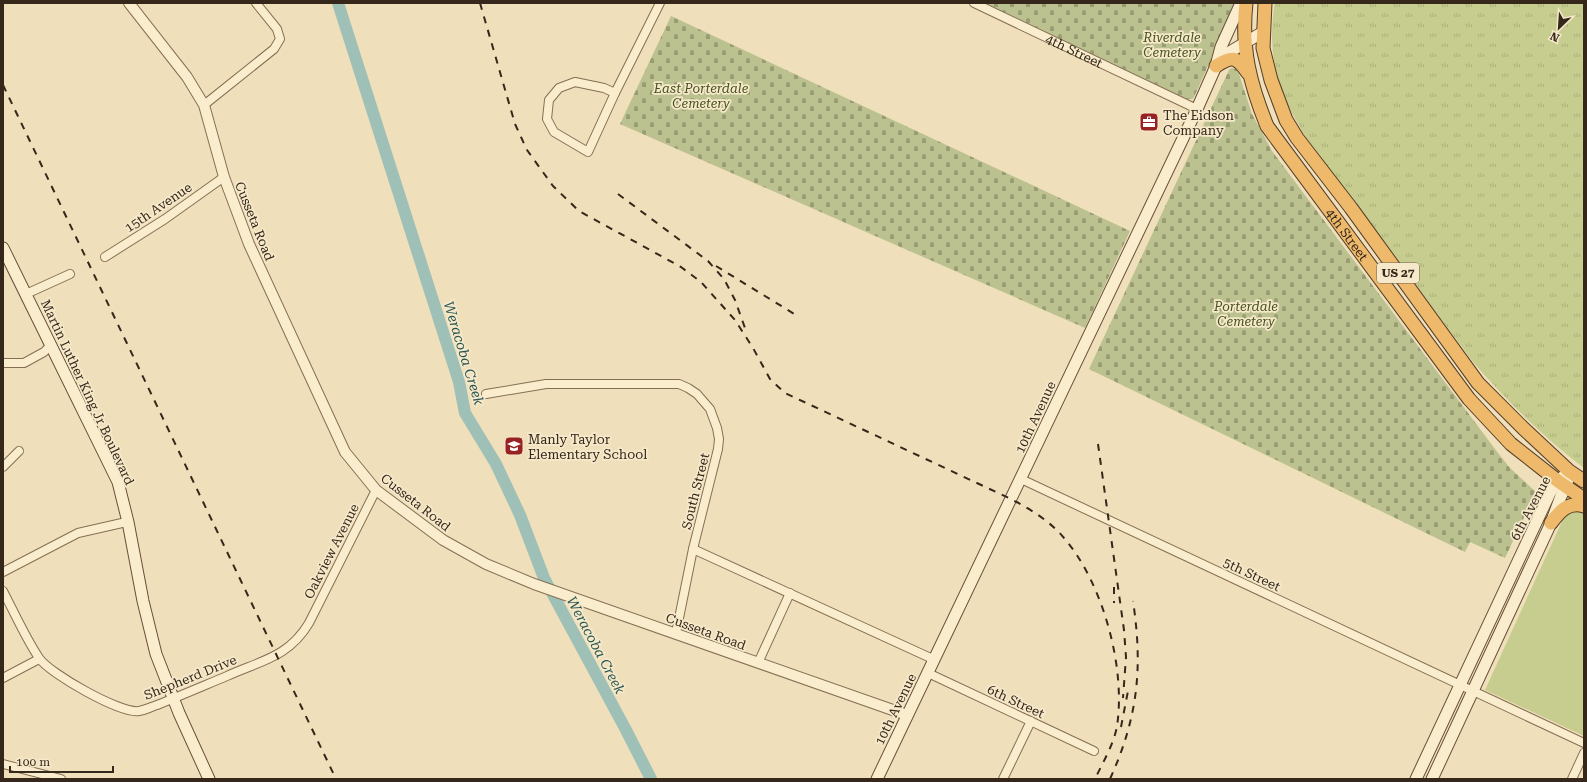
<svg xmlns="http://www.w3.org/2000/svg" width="1587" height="782" viewBox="0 0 1587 782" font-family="'Roboto Serif',serif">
<defs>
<pattern id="cemetery-stones" width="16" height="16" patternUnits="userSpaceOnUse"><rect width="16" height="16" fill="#bbc18f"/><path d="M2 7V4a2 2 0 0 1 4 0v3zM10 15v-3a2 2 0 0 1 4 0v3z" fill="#999d74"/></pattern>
<pattern id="park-tufts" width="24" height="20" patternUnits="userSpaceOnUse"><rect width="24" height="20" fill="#c6cd8e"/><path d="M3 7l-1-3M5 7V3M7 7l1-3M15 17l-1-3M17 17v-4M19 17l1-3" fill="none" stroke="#abb07a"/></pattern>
</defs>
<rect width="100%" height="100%" fill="#efdfba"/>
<polygon fill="#c6cd8e" points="1569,511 1584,512 1584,736 1485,690 1564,517"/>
<g fill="url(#cemetery-stones)">
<polygon points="984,3 1234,3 1223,33 1194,97 1192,99 1187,99"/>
<polygon points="671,16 1130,231 1085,328 620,124"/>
<polygon points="1231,68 1236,69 1239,74 1252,114 1272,151 1498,453 1510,468 1536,492 1505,558 1470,542 1465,552 1089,369 1229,70"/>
</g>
<path fill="url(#park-tufts)" d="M 1275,3 L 1584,3 L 1584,468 C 1543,437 1507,401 1473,362 L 1305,136 C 1298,123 1290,111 1284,98 C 1272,69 1269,33 1275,3 Z"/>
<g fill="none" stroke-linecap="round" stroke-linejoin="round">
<polyline stroke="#9fc0b6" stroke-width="12" points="338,3 459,382 465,413 496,464 520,515 544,578 626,730 651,779"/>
<g stroke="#866f54" stroke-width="10">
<g id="minor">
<path id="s1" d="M 974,3 L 1197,109"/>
<polygon points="575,82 604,88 615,93 588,152 554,132 547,119 549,100 559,88"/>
<polyline points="615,93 660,3"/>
<polyline points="204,105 274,49 280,39 277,29 256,3"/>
<polyline points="105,257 165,219 224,177"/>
<polyline points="26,294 70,274"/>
<polyline points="3,363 24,363 44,352 51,345"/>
<polyline points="486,394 546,384 679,384 688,388 697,394 710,409 717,428 719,439 718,449 693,549 676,633"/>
<polyline points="3,467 19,451"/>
<polyline points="1021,479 1584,743"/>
<polyline points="693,549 935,660"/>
<polyline points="3,572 78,533 122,523 128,522"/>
<path d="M 3,591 C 14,612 26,639 39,658 C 50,674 121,714 139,711 C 145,710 151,707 157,705 C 180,696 203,686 227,676 C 260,661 289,657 309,623 L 376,490"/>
<polyline points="758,663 790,593"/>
<polyline points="928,673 1094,751"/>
<polyline points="3,678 39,659"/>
<polyline points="3,764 61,779"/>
<polyline points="1003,779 1031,721"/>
<polyline points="1572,779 1584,753"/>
</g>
</g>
<g stroke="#866f54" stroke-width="12">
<polyline id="tertiary" points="129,3 187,77 204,105 224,177 249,244 345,452 376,490 443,540 486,564 534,584 907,715"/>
</g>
<g stroke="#685038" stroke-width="13">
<g id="secondary">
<polyline points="1218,63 1223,56 1263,32"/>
<polyline points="3,248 118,482 128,522 143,601 156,654 179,713 209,779"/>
<polyline points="877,779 1197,109 1216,66 1221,47 1241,3"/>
<polyline points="1416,779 1550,493 1558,481 1569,471"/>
<polyline points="1432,779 1551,523 1561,496 1566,487 1568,479"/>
</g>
</g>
<g stroke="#533d29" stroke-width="15">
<g id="trunk">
<path id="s2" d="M 1246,3 C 1241,49 1250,84 1267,126 L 1469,399 L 1511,444 L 1558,481 L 1584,499"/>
<polyline points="1265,3 1263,48 1271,80 1286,120 1297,138 1351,208 1478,383 1523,428 1569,471 1584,481"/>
<path d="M 1216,66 C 1233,55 1237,57 1248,73"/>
<path d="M 1551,523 C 1559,512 1568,501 1584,506"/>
</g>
</g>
<use href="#minor" stroke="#faedcd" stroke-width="8"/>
<use href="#tertiary" stroke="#faedcd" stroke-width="10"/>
<use href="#secondary" stroke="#faedcd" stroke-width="11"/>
<use href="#trunk" stroke="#eeb96a" stroke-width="13"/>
<g stroke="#35271a" stroke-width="2" stroke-dasharray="7 7" stroke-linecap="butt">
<path d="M 480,3 L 515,124 L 527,150 L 553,186 L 579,211 L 681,267 L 701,282 L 735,320 L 753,348 L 770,379 L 785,393 L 1011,499 C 1030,509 1050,521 1064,538 C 1103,583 1126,668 1117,726 C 1114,744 1103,762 1095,779"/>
<polyline points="3,85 336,779"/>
<polyline points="618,194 708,261 724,279 735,300 745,328"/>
<polyline points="716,266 796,315"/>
<polyline points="1098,444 1124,630 1126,657 1123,698"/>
<polyline points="1114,587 1114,603"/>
<polyline points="1121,727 1128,691"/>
<path d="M 1110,779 C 1138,717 1143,668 1133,601"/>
</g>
</g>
<defs>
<g id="office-square" transform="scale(1)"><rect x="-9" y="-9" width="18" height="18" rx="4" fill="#982223" stroke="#f6e9ca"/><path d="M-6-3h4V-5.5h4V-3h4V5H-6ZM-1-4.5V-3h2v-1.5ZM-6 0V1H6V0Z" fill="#fff"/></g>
<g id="school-square" transform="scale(1)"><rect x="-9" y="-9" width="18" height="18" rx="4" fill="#982223" stroke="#f6e9ca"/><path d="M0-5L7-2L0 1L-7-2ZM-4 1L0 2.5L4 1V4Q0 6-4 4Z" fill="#fff"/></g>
</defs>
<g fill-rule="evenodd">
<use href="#office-square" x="1149" y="122"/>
<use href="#school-square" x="514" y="446"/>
</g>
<g text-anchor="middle" stroke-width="3.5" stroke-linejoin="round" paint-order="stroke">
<rect fill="#f6e9ca" stroke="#6f614f" stroke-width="1" x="1377" y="263" width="42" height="20" rx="3"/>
<g font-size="12" font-weight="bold" fill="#35271a">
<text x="1398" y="277">US 27</text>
</g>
<g font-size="13" font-style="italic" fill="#46521f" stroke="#f6e9ca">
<text x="1172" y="42">Riverdale<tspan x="1172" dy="15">Cemetery</tspan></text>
<text x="701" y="93">East Porterdale<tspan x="701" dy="15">Cemetery</tspan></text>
<text x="1246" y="311">Porterdale<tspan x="1246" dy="15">Cemetery</tspan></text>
</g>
<g font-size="13" fill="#35271a" stroke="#f6e9ca">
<text dy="5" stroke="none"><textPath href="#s1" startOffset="111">4th Street</textPath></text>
<text transform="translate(158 207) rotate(-34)" y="5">15th Avenue</text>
<text transform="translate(255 221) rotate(68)" y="5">Cusseta Road</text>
<text dy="5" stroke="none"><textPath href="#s2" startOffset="261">4th Street</textPath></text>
<text transform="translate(88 392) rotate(65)" y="5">Martin Luther King Jr Boulevard</text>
<text transform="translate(1035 417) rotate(-65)" y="5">10th Avenue</text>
<text transform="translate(695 491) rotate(-76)" y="5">South Street</text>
<text transform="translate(416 502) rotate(38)" y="5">Cusseta Road</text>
<text transform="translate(1530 508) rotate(-62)" y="5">6th Avenue</text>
<text transform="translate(331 551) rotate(-63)" y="5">Oakview Avenue</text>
<text transform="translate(1252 574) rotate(25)" y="5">5th Street</text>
<text transform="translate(706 631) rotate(20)" y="5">Cusseta Road</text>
<text transform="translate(190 677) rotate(-22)" y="5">Shepherd Drive</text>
<text transform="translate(1016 701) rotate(25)" y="5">6th Street</text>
<text transform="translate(895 709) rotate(-64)" y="5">10th Avenue</text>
</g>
<g font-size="13" fill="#35271a" stroke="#f6e9ca" text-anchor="start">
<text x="1163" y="120">The Eidson<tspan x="1163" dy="15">Company</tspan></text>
<text x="528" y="444">Manly Taylor<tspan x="528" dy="15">Elementary School</tspan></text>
</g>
<g font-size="14" font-style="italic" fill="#285552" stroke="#f6e9ca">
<text transform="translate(464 353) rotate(73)" y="5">Weracoba Creek</text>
<text transform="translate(596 645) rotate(62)" y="5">Weracoba Creek</text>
</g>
</g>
<rect width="1587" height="782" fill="none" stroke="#35271a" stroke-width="8"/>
<g transform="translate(1559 28) rotate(205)" stroke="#f6e9ca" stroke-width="3" paint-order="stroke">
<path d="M0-3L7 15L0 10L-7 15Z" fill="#35271a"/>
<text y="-6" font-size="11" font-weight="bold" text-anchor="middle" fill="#35271a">N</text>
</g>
<path d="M10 766v6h103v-6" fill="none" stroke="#35271a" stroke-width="2"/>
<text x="16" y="766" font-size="12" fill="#35271a" stroke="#f6e9ca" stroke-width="3" paint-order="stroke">100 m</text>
</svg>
